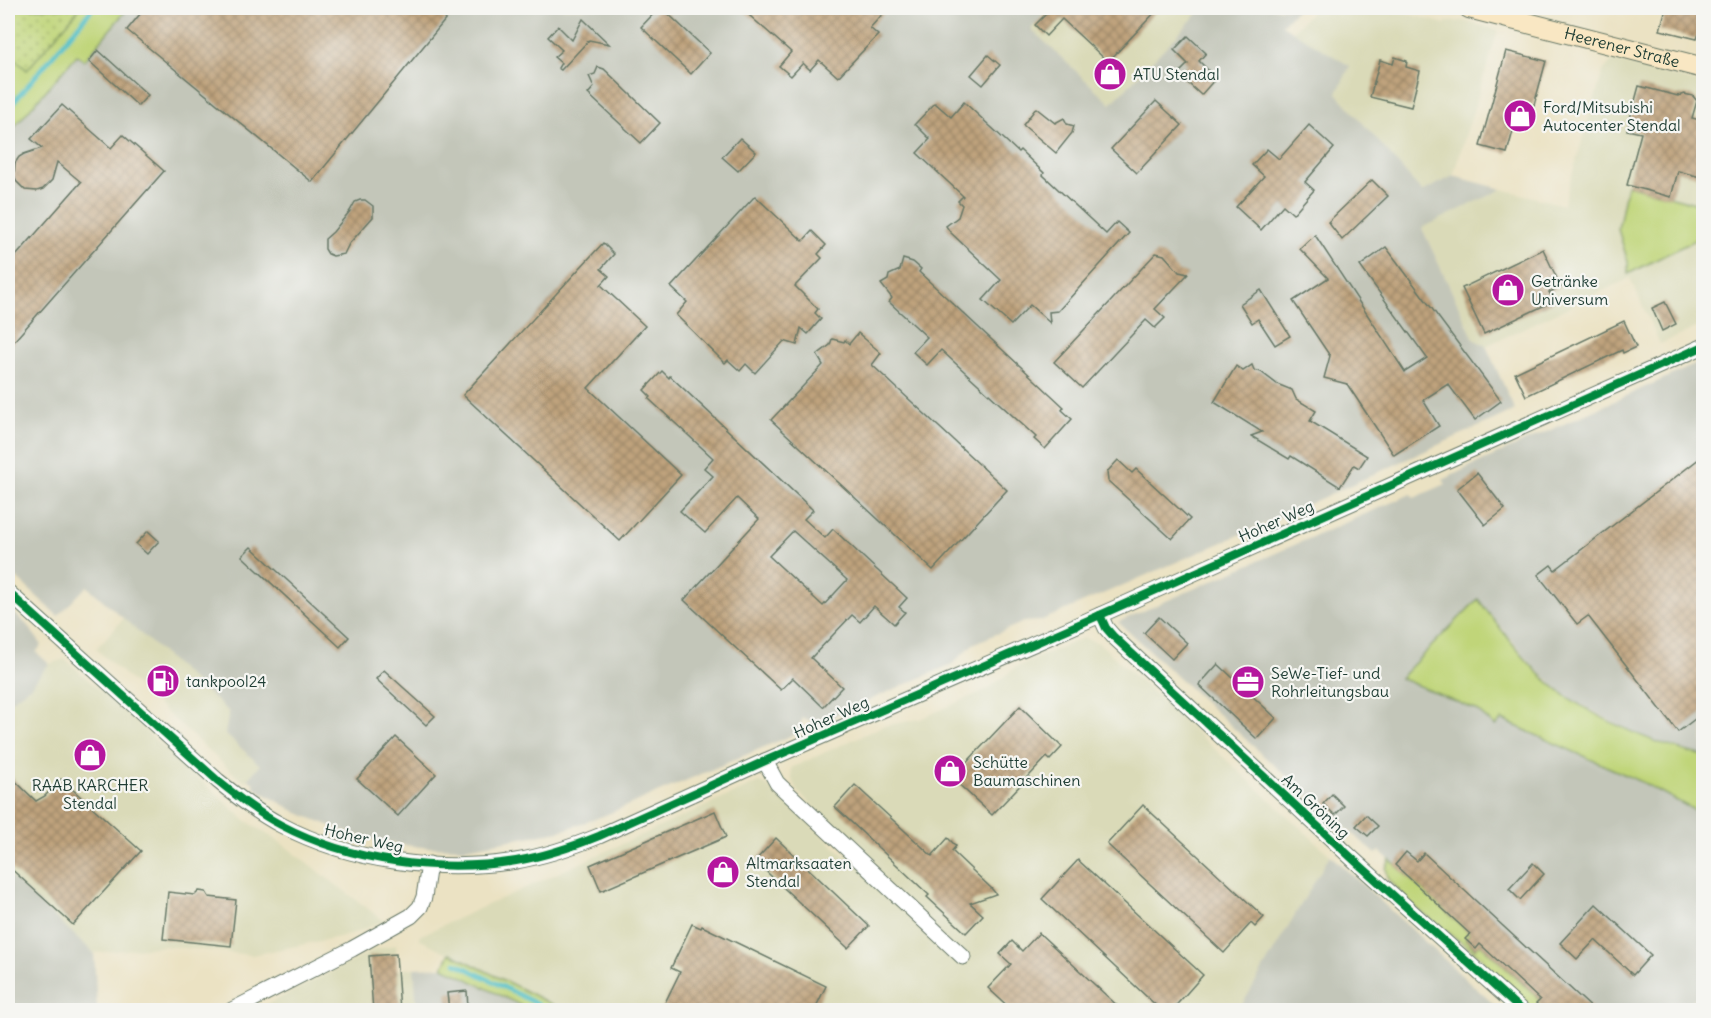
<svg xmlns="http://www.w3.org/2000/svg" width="1711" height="1018" viewBox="0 0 1711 1018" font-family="Delius,sans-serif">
<defs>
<pattern id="garden-dots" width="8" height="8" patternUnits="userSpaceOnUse" patternTransform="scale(1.5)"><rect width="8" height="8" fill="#c0d579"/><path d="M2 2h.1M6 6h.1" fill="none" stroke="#9bae64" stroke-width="1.8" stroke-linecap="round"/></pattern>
<pattern id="building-cross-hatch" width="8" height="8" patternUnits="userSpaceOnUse" patternTransform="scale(1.5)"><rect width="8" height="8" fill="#bfa37d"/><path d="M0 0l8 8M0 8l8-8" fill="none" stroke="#9b8667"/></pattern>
</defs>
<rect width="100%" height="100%" fill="#f6f6f2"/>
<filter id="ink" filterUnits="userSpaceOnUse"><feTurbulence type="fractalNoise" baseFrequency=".0167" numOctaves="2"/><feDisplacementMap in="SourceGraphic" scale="12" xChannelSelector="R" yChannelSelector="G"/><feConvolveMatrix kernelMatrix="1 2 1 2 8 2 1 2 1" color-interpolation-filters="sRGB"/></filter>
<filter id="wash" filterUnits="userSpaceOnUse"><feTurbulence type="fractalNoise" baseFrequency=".008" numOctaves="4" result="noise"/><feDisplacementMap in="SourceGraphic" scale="24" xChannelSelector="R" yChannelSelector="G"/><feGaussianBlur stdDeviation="1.35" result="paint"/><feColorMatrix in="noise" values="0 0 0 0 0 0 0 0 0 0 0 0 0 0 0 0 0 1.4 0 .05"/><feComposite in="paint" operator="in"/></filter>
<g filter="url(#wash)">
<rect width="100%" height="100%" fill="#ebe2c3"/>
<g fill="#dadab8">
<polygon points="1051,8 1203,8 1111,104 1031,29"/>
<polygon points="1315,8 1387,8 1445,24 1446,22 1463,21 1498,30 1453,176 1422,192 1337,93 1292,32"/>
<polygon points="1613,60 1703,84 1703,205 1627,185 1629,274 1703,236 1703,325 1660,344 1630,278 1486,346 1474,339 1422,227 1502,189 1563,205 1603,71"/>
<polygon points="124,618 229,712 225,734 260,765 246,782 239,778 96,649"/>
<polygon points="1083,638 1099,643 1330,855 1239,1010 563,1010 419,939 419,936 759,782 766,785 846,857 856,845 798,792 792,780 791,768 883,726 920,719 988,689 1016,667"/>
<polygon points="65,659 245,820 281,843 384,921 349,935 252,955 165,946 94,953 8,874 8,703 31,686 49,664"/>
<polygon points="396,945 397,970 414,968 417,1010 256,1010 374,950"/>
</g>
<g fill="#c3c6b9">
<polygon points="128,8 1051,8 1031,29 1111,104 1203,8 1298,8 1282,25 1350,66 1337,93 1422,192 1453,176 1502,189 1422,228 1474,339 1486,346 1515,410 1267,523 1040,621 1024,622 973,644 952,664 817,723 803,718 797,733 603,816 560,831 466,848 421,847 388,843 349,833 298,813 253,787 255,784 248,779 260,765 225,734 229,712 87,586 58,616 8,570 8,134 77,55 84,61"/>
<polygon points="1703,361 1703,756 1641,737 1567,697 1534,667 1479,600 1401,678 1476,710 1495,726 1502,720 1644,783 1703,815 1703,990 1681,1010 1543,1010 1480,945 1476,949 1465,939 1469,934 1404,873 1380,851 1376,854 1266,758 1118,622 1411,494 1414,498 1446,484 1443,480 1471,466"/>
<polygon points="8,607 27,625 42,645 36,652 49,664 31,686 8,703"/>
<polygon points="1330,855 1500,1010 1239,1010"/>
<polygon points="8,874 94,953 97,1010 8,1010"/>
<polygon points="443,967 530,1010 417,1010 414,968"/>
</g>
<g fill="#c0d579" stroke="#708956" stroke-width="1.5">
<polygon points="80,8 128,8 84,61 77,55 8,134 8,53 27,70"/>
<polygon points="1627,185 1703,205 1703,236 1628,274 1628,262 1618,229"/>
<path d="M 1478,599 C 1504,633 1533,674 1569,698 C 1610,725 1656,744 1703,756 L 1703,815 L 1644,783 L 1502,720 L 1495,726 L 1476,710 L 1400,678 Z"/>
<polygon points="1390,860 1470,934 1465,939 1475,949 1480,944 1540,1000 1543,1010 1531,1010 1491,973 1482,958 1409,903 1388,878 1386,868"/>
<polygon points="450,953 563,1010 530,1010 443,967"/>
</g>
<polygon fill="url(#garden-dots)" stroke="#708956" stroke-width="1.5" points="8,8 80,8 27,70 8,53"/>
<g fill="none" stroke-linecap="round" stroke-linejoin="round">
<g stroke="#51bfc8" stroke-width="4.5">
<polyline points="8,109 93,8"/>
<polyline points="456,963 549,1010"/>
</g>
</g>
<g id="blocks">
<g fill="url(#building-cross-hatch)" fill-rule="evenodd">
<polygon points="145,8 455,8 312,182 127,30"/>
<polygon points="659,8 662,8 710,53 691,74 641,27"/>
<polygon points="741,8 888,8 870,28 878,35 838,77 819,60 810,70 803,63 791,76 779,66 791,52"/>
<polygon points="1050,8 1159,8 1108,62 1062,19 1046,36 1035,25 1051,9"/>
<polygon points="1666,8 1704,15 1704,31 1700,31 1697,39 1660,30"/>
<polygon points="583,19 609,44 589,40 561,70 558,68 561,63 554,57 562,50 548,37 558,26 572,40"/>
<polygon points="1188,36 1206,53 1199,61 1216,78 1201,95 1178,74 1188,64 1174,50"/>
<polygon points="98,50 148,95 138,106 89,61"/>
<polygon points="1506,51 1546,61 1534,105 1521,102 1507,153 1480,146"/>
<polygon points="988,55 1000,65 983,85 971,75"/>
<polygon points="1395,57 1407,61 1406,67 1420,71 1411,107 1370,97 1380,60 1393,64"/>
<polygon points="598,67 604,69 660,123 641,143 588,94 594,87 589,76 595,74"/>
<polygon points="1639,86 1678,96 1684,94 1693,96 1697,101 1692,118 1704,121 1704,178 1678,171 1671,197 1627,185 1641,133 1627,130"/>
<polygon points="1156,101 1182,125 1137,173 1111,149"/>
<polygon points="964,102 1018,152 1020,150 1044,173 1043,175 1106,234 1117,222 1129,233 1058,311 1049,312 1050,323 1030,305 1011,325 983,300 1001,280 950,232 946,226 958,217 962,205 958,201 963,196 917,153 930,139 915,124 935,103 951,117"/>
<polygon points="62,105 111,148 123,135 164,171 8,348 8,265 81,182 57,162 52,180 43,189 37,191 25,190 16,181 14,175 15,163 19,157 24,154 42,148 31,139"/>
<polygon points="1036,108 1055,123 1064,118 1067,124 1074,126 1072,133 1056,153 1023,125"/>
<polygon points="1309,125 1334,148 1305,182 1314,190 1293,214 1283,205 1261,230 1236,207 1264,176 1252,165 1267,149 1279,159"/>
<polygon points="740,138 756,152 738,171 722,157"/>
<polygon points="1372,180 1388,196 1342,240 1328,222"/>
<polygon points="755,196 803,241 812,231 826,245 818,254 822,258 795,286 818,309 815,313 821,319 808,334 801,328 797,345 784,341 755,373 746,364 740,371 728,360 725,363 676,315 687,302 671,287"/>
<polygon points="360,200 365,200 373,206 373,217 349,244 344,254 333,256 328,254 325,249 325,239 333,232 350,211 355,202"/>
<polygon points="1315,235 1405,372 1427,358 1360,266 1386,247 1501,401 1475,420 1448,384 1423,400 1439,426 1394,455 1347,384 1324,378 1330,356 1293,301 1328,278 1300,249"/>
<polygon points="603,243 614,254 601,269 609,276 601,285 645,326 588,388 681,475 620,541 463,395"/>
<polygon points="1543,249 1561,287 1549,292 1554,301 1484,334 1462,288"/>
<polygon points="1156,253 1164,255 1179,272 1188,274 1155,309 1165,318 1155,328 1146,320 1082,388 1054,362"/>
<polygon points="903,259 913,262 921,269 919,272 1064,407 1062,410 1072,419 1045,449 1034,439 1036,437 941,350 927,365 913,352 927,337 889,302 892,298 881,284 888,280 889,275 900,270"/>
<polygon points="1261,290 1290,336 1275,345 1258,319 1252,323 1240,304"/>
<polygon points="1665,302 1676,324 1662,331 1652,308"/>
<polygon points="1624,321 1636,347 1623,353 1622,350 1526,396 1515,373"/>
<polygon points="858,333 881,353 872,365 1007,490 933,570 771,420 823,365 817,355 830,345 832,339 844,342 845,340 849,344"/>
<polygon points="1252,365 1254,370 1261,372 1277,384 1292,390 1296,399 1316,411 1310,421 1367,456 1359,468 1354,465 1340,487 1291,456 1289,459 1251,436 1262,432 1214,402 1236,366 1243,371"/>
<path d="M 662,371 L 669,378 L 670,376 L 813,510 L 804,519 L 825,538 L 833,529 L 907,598 L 899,607 L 905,612 L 894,624 L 874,606 L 860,622 L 852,615 L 811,658 L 842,687 L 823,707 L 793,678 L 781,690 L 684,600 L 759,519 L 737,498 L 705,533 L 680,511 L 713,476 L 704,468 L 713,458 L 649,399 L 651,397 L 644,390 ZM 793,531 L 847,580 L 823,606 L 769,556 Z"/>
<polygon points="1704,455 1704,712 1678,732 1588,616 1577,624 1538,575 1551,565 1555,570"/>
<polygon points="1118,460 1132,473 1136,469 1190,519 1172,539 1108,481 1107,472"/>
<polygon points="1477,473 1505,509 1485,525 1457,489"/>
<polygon points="148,531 159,541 147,554 136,544"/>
<polygon points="251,547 349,637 340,647 242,556"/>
<polygon points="1159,617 1187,643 1172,659 1144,633"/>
<polygon points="1218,664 1276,718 1257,739 1199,685"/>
<polygon points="384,670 435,716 426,725 376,679"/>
<polygon points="1020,706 1062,747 1050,760 1047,757 992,815 952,778"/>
<polygon points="396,737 436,774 398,816 357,779"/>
<polygon points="8,774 36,801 45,796 61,779 141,851 73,925 8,866"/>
<polygon points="855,785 932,856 948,838 956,846 952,851 991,888 996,894 970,903 983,915 966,933 927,897 929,895 835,807"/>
<polygon points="1332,794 1344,806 1335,815 1323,804"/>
<polygon points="1143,805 1264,917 1255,927 1251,923 1224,953 1107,844"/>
<polygon points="715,811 726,837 601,891 590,865"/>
<polygon points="1366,815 1378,826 1368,836 1356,826"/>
<polygon points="776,838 869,926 848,948 755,861"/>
<polygon points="1406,852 1417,861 1424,853 1595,1011 1543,1011 1536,1004 1540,1000 1480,944 1476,949 1465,939 1470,934 1395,865"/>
<polygon points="1078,860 1203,975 1171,1011 1162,1011 1042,899"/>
<polygon points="1533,863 1544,874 1520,900 1509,889"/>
<polygon points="199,891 206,892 209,897 236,900 231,946 163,939 168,892 195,895"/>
<polygon points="1596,904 1651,955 1633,975 1595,940 1577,959 1560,943"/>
<polygon points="692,924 701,928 702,926 826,986 814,1011 661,1011 680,972 671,968"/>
<polygon points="1039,933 1123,1011 1013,1011 988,988 1011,964 1000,954 1012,941 1022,951"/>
<polygon points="396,954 400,1011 373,1011 369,956"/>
<polygon points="467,991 468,1009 449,1010 447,993"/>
</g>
</g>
</g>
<g filter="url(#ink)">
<use href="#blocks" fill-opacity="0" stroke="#676" stroke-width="1.5"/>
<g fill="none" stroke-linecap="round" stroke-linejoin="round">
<g stroke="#676" stroke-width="17">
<g id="minor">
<path d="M 8,592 L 218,781 C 238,797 258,813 281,825 C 351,862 439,873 516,861 C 545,856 572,847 599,836 L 765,761 L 1100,615 L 1704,346"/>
<polyline points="1100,615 1106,628 1113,636 1355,861 1521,1010"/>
<polyline points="765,761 777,783 963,957"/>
<polyline points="232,1010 352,949 411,916 420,907 424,897 429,864"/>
</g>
</g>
<g stroke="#676" stroke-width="22">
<g id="secondary">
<path id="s1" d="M 1469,8 L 1704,68"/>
</g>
</g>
<use href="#minor" stroke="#fff" stroke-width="15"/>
<use href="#secondary" stroke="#f9e7c3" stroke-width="20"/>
<g stroke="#f6f6f2" stroke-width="11">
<g id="cycleway">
<path d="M 8,592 L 218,781 C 238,797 258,813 281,825 C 351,862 439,873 516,861 C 545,856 572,847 599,836 L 765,761 L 1100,615 L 1704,346"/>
<polyline points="1100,615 1106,628 1113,636 1355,861 1521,1010"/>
</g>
</g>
<use href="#cycleway" stroke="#00873e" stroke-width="8"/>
</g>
</g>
<defs>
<g id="shop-disc" transform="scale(1.725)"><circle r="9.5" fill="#b5179e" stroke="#f6f6f2"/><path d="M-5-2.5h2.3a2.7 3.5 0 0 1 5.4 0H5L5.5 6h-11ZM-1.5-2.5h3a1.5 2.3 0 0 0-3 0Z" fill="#fff"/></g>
<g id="fuel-disc" transform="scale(1.725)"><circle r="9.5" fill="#b5179e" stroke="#f6f6f2"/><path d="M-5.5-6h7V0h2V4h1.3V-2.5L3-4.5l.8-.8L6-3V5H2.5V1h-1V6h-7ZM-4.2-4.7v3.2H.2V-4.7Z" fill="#fff"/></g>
<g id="office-disc" transform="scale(1.725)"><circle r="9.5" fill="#b5179e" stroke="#f6f6f2"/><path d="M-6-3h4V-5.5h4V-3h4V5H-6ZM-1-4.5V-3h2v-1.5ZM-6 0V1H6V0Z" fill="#fff"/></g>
</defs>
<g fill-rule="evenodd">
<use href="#shop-disc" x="1110" y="74"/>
<use href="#shop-disc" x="1520" y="116"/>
<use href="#shop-disc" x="1508" y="290"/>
<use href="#fuel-disc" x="163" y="681"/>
<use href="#office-disc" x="1248" y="682"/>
<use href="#shop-disc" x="90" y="755"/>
<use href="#shop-disc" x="950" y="771"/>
<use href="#shop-disc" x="723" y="872"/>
</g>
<g text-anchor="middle" stroke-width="4.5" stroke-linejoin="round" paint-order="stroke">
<g font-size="16" fill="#1f3d34" stroke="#f6f6f2">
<text dy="6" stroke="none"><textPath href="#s1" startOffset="158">Heerener Straße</textPath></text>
<text transform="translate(1276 521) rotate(-24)" y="6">Hoher Weg</text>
<text transform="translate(831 717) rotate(-24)" y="6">Hoher Weg</text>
<text transform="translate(1316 806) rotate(43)" y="6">Am Gröning</text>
<text transform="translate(364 838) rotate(13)" y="6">Hoher Weg</text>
</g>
<g font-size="16" fill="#1f3d34" stroke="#f6f6f2" text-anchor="start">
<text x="1133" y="80">ATU Stendal</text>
<text x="1543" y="113">Ford/Mitsubishi<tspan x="1543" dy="18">Autocenter Stendal</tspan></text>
<text x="1531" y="287">Getränke<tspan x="1531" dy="18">Universum</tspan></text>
<text x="1271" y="679">SeWe-Tief- und<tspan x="1271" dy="18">Rohrleitungsbau</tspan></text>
<text x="186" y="687">tankpool24</text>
<text x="973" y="768">Schütte<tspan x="973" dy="18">Baumaschinen</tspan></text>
<text x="90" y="791" text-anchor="middle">RAAB KARCHER<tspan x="90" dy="18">Stendal</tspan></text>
<text x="746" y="869">Altmarksaaten<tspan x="746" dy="18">Stendal</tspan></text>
</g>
</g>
<rect width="1711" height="1018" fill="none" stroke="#f6f6f2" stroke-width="30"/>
</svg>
